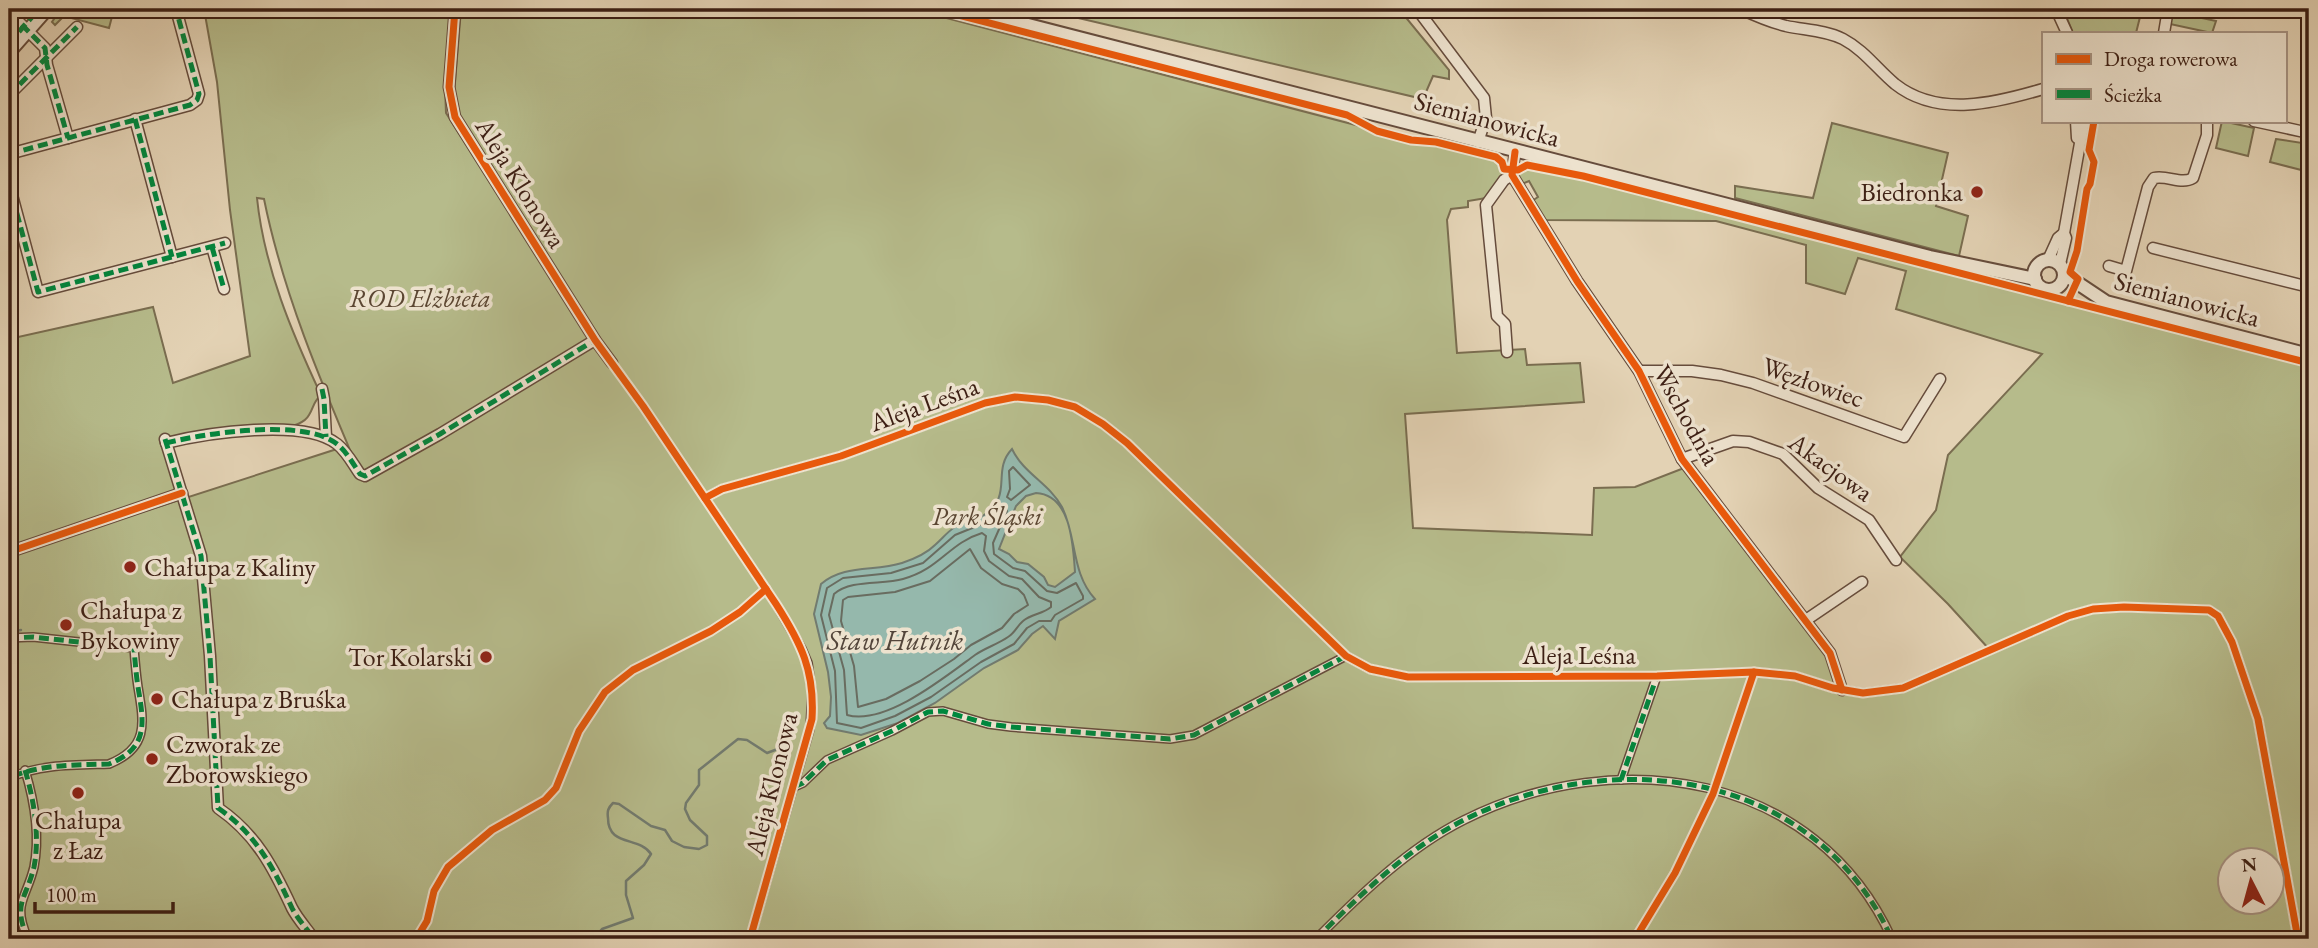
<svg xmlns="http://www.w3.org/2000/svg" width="2318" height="948" viewBox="0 0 2318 948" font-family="'EB Garamond',serif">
<rect width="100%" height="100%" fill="#e3d2b4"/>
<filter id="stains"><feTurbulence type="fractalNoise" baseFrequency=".00286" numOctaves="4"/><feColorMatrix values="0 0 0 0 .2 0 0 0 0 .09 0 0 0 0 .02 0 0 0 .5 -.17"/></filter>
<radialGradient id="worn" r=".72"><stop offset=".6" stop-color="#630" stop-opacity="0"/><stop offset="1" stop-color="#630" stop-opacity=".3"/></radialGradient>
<g fill="#b6bb8b" stroke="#7a6d50" stroke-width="2" fill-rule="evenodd">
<polygon points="61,9 114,9 109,28 64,16 55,25 52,22"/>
<path d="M 204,9 L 450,9 L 445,86 L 446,113 L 591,341 L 372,473 L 358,469 C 321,382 283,293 264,199 L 257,198 C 264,267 292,333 321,395 C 313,402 314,407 309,415 C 304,424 292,426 283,428 L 167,440 L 178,490 L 9,548 L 9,339 L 153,307 L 173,383 L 250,356 L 230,210 L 217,82 Z"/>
<path d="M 461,9 L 912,9 L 1367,128 L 1373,132 L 1498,160 L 1504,174 L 1486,198 L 1468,201 L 1468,207 L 1451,209 L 1447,220 L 1457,353 L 1525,349 L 1527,365 L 1580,363 L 1584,402 L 1405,414 L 1413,528 L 1592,535 L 1594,488 L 1635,487 L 1684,468 L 1827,653 L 1836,683 L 1862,694 L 1906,687 L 1989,649 L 1948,604 L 1900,557 L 1936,510 L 1948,455 L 2042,354 L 1896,309 L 1906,271 L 1858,258 L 1845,294 L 1806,283 L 1806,245 L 1716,221 L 1543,220 L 1532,201 L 1538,197 L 1529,181 L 1522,184 L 1517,175 L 1521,169 L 1528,167 L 1583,177 L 2309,365 L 2309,939 L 9,939 L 9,555 L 337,449 L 367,479 L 375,476 L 594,345 L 458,116 L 454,95 ZM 2230,860 L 2272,860 L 2272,902 L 2230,902 Z"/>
<polygon points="1040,9 1399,9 1449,70 1449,79 1433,76 1423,99"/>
<polygon points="2063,9 2131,9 2131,13 2140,17 2136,33 2073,33"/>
<polygon points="2171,9 2198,9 2197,17 2216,21 2212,33 2170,24"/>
<polygon points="2222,121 2254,128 2248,156 2216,148"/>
<polygon points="1832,123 1948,153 1936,206 1968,216 1959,256 1735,198 1735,186 1813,198"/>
<polygon points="2276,139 2309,144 2309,172 2270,162"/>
</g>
<path fill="#95b8ac" stroke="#727b6f" stroke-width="2" fill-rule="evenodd" d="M 1012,449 C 1024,474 1049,483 1062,507 C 1077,537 1071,573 1095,599 L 1059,621 L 1055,639 L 1043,626 L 1032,634 L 1018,650 L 984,668 L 935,703 L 898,723 L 861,735 L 827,728 L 824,723 L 830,716 L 831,697 L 828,672 L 814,614 L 821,584 C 845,564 874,572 902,563 C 914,559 926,554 935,545 C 942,539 947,532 955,527 C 964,522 976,521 984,515 C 1014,495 991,471 1012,449 ZM 1036,493 C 1071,495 1073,544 1075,572 L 1055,587 L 1048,585 L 1044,577 L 1028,564 L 1017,562 L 1009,554 L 999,549 L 1016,506 L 1026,496 Z"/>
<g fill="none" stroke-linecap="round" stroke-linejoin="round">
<g stroke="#696c60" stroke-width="2">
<polygon points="1013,467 1030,485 1011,500 1007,497 1010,489 1009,471"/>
<polygon points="1004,506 1007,511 993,543 994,554 1013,568 1025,571 1047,591 1057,593 1076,583 1083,596 1083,599 1055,615 1051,621 1039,621 1027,628 1014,644 981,662 931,697 895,716 861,728 837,723 835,671 821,615 827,588 843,578 891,573 923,563 955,535 987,522"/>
<path d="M 982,533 L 986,536 L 984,551 L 989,561 L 1009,576 L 1022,579 L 1039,597 L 1051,602 L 1051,607 C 1043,614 1031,614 1023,621 C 1017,626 1015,633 1008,637 C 998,644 985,648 975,655 C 945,677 885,726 847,715 L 844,670 L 829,615 L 834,594 C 851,579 882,585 903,579 C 940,569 949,543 982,533 Z"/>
<polygon points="970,549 981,568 1002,584 1018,589 1024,595 1028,605 1014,614 1002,628 971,645 954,659 920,681 886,699 858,707 854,666 841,621 843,600 848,597 895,592 930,581"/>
</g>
<g stroke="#727b6f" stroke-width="2.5">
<polyline points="9,632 21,630"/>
<path d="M 598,939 L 597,935 L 602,929 L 633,918 L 626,895 L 626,881 L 644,865 L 651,854 C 639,836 608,847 608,818 C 607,811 608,808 613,803 L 619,804 L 651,826 L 665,830 L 672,841 L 684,847 L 699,849 L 707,845 L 707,836 L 690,820 L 685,809 L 686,803 L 699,785 L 699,770 L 738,739 L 747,740 L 767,753 L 791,744"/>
</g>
<g stroke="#664c3c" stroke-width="10">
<g id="pedestrian">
<path d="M 9,638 L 33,637 L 134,648 C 135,661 136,674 138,687 C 144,723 149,748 109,764 C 75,765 40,764 9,778"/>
<path d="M 25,770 C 34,800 40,836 34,867 C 26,900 12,903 28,939"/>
<polyline points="1621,780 1657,676"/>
<polyline points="794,787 803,783 827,760 892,731 928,712 943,711 988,724 1011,727 1170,739 1194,735 1346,656"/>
<polyline points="750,939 810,729 812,693 808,663 802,649 776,604 705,498 722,489 841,456 985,403 1015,397 1048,400 1075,407 1103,424 1127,443 1346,656 1370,669 1408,677 1657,676 1754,672 1795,676 1833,688 1863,693 1903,688 2068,616 2093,609 2124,607 2209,610 2218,616 2232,642 2258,719 2298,939"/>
<path d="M 1316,939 C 1360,895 1408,848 1464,820 C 1617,743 1816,772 1892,939"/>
</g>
</g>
<g stroke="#664c3c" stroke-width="13">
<g id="minor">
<polyline points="455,9 449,87 455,117 595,340 612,363"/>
<polyline points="1417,9 1484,98 1486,118 1478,142"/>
<path d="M 1741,9 C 1756,16 1770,22 1786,26 C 1804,30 1825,30 1843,39 C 1864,50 1877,69 1895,84 C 1938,118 1996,103 2043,89"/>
<polyline points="2056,9 2067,33"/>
<polyline points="9,17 19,22 45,48 47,65 68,138"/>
<polyline points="2164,33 2168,9"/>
<polyline points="9,95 77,27"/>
<polyline points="135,119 172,257"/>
<polyline points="2076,121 2077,138"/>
<polyline points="2254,121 2309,133"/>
<polyline points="1515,152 1512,175 1577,281 1639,371 1682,459 1830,653 1842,690"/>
<polyline points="9,154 190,105 197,100 199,94 176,9"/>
<polyline points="9,184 38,292 225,243"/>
<polyline points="212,247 224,289"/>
<polyline points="2153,248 2309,287"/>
<polyline points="2048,260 2058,238 2064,233"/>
<polyline points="2060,264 2066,238 2064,233 2084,121"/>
<path d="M 2109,266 L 2126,271 L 2148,187 L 2154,178 C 2168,175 2181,185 2193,178 L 2207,135 L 2207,121"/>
<polyline points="1507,352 1505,324 1497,316 1486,205 1504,180 1512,175"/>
<polyline points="1639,371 1692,371 1721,375 1753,383 1904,437 1940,379"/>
<polyline points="322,389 324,399 326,437"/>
<path d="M 165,439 L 201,556 L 210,656 L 218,808 C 256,834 273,867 292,908 C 297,918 307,929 314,939"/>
<path d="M 166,443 C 206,433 304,418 337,444 C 347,452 353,464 360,474 L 365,476 L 440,434 L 595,340"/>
<polyline points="1682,459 1733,441 1749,442 1783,454 1818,488 1869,520 1896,560"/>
<polyline points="9,552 182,493"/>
<polyline points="1806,620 1862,582"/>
</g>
</g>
<g stroke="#664c3c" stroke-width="16">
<g id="tertiary">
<polyline points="966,9 1930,257 2035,279"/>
<polyline points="9,52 47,9"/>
<circle cx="2049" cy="275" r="15"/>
<polyline points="2064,274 2106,302 2309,355"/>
</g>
</g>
<use href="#pedestrian" stroke="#ede2ce" stroke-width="7"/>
<use href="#minor" stroke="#ede2ce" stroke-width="10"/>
<use href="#tertiary" stroke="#ede2ce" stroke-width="12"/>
<g stroke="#00873e" stroke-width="5" stroke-dasharray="10 5" stroke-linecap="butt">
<polyline points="9,17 19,22 45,48 47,65 68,138"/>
<polyline points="9,43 39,9"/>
<polyline points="9,95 77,27"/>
<polyline points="135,119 172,257"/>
<polyline points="9,154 190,105 197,100 199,94 176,9"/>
<polyline points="9,184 38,292 225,243"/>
<polyline points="212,247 224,289"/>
<polyline points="322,389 324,399 326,437"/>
<path d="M 165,439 L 201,556 L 210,656 L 218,808 C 256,834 273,867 292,908 C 297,918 307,929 314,939"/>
<path d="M 166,443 C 206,433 304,418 337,444 C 347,452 353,464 360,474 L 365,476 L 440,434 L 595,340"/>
<path d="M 9,638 L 33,637 L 134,648 C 135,661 136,674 138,687 C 144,723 149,748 109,764 C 75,765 40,764 9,778"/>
<path d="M 25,770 C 34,800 40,836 34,867 C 26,900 12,903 28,939"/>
<polyline points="1621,780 1657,676"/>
<polyline points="794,787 803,783 827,760 892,731 928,712 943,711 988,724 1011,727 1170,739 1194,735 1346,656"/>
<path d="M 1316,939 C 1360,895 1408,848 1464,820 C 1617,743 1816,772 1892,939"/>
</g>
<g stroke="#ede2ce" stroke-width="11">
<g id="cycleway">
<path d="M 455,9 L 449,87 L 455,117 L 595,340 L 643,406 L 776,604 C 801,643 815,671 812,719 L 750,939"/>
<polyline points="935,9 1347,115 1377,131 1411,140 1436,142 1496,157 1502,162 1504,169 1518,170 1527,165 1583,176 2309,363"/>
<polyline points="1515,152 1512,175 1577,281 1639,371 1682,459 1830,653 1842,690"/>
<polyline points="2068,301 2078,279 2070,272 2077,251 2087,189 2090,184 2094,162 2089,150 2094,121"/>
<polyline points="705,498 722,489 841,456 985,403 1015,397 1048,400 1075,407 1103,424 1127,443 1346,656 1370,669 1408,677 1657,676 1754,672 1795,676 1833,688 1863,693 1903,688 2068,616 2093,609 2124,607 2209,610 2218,616 2232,642 2258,719 2298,939"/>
<polyline points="9,552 182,493"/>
<polyline points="416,939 427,921 434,891 448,867 492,830 545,800 556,788 579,731 605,692 633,670 711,631 740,612 766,589"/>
<polyline points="1635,939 1675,873 1713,794 1754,672"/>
</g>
</g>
<use href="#cycleway" stroke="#e8590c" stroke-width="7"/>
</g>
<g fill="#8f2418" stroke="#ede2ce" stroke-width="2.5">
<circle cx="1977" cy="192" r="7"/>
<circle cx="130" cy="567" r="7"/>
<circle cx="66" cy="625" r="7"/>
<circle cx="486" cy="657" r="7"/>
<circle cx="157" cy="699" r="7"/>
<circle cx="152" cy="759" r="7"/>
<circle cx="78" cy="793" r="7"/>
</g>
<g text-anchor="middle" stroke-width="7" stroke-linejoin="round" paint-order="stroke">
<g font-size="26" fill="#3d1f14" stroke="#ede2ce">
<text transform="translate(1487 119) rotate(15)" y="9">Siemianowicka</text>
<text transform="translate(521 183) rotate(58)" y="9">Aleja Klonowa</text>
<text transform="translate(2187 299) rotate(15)" y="9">Siemianowicka</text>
<text transform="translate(1813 382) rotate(19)" y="9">Węzłowiec</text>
<text transform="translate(924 404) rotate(-20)" y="9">Aleja Leśna</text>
<text transform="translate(1687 415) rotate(61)" y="9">Wschodnia</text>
<text transform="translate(1831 467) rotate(36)" y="9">Akacjowa</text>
<text x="1579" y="664">Aleja Leśna</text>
<text transform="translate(771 784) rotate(-76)" y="9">Aleja Klonowa</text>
</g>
<g font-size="26" fill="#3d1f14" stroke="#ede2ce" text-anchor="start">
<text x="1963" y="201" text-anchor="end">Biedronka</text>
<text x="144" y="576">Chałupa z Kaliny</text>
<text x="80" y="619">Chałupa z<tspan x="80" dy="30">Bykowiny</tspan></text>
<text x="472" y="666" text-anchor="end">Tor Kolarski</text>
<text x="171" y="708">Chałupa z Bruśka</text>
<text x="166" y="753">Czworak ze<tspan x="166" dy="30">Zborowskiego</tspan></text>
<text x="78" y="829" text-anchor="middle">Chałupa<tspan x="78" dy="30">z Łaz</tspan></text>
</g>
<g font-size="26" font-style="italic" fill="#5b4632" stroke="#ede2ce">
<text x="420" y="307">ROD Elżbieta</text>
<text x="987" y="525">Park Śląski</text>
</g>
<g font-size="28" font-style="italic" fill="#53453a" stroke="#ede2ce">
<text x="895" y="650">Staw Hutnik</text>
</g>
</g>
<rect width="2318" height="948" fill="none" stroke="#e3d2b4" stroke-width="35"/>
<rect x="10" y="10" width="2297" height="927" fill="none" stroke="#3d1f14" stroke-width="3.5"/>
<rect x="18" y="18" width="2283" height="913" fill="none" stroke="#3d1f14" stroke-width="2"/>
<rect x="2042" y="32" width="245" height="91" fill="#ede2ce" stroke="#a79484" stroke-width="2"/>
<rect x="2056" y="54" width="35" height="10" fill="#e8590c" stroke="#a79484" stroke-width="2"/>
<text x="2104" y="66" font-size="21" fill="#3d1f14">Droga rowerowa</text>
<rect x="2056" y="89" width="35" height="10" fill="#00873e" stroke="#a79484" stroke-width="2"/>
<text x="2104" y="102" font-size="21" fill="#3d1f14">Ścieżka</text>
<g transform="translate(2251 881) rotate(354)"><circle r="33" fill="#ede2ce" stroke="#a79484" stroke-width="2"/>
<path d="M0-5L12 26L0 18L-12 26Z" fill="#8f2418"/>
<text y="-10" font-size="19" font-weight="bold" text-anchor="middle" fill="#3d1f14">N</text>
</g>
<path d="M35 902v10h138v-10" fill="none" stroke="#3d1f14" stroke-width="3.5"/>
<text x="46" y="902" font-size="21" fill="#3d1f14" stroke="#ede2ce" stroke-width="5" paint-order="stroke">100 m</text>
<rect width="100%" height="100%" filter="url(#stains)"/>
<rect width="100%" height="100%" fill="url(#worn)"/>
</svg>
